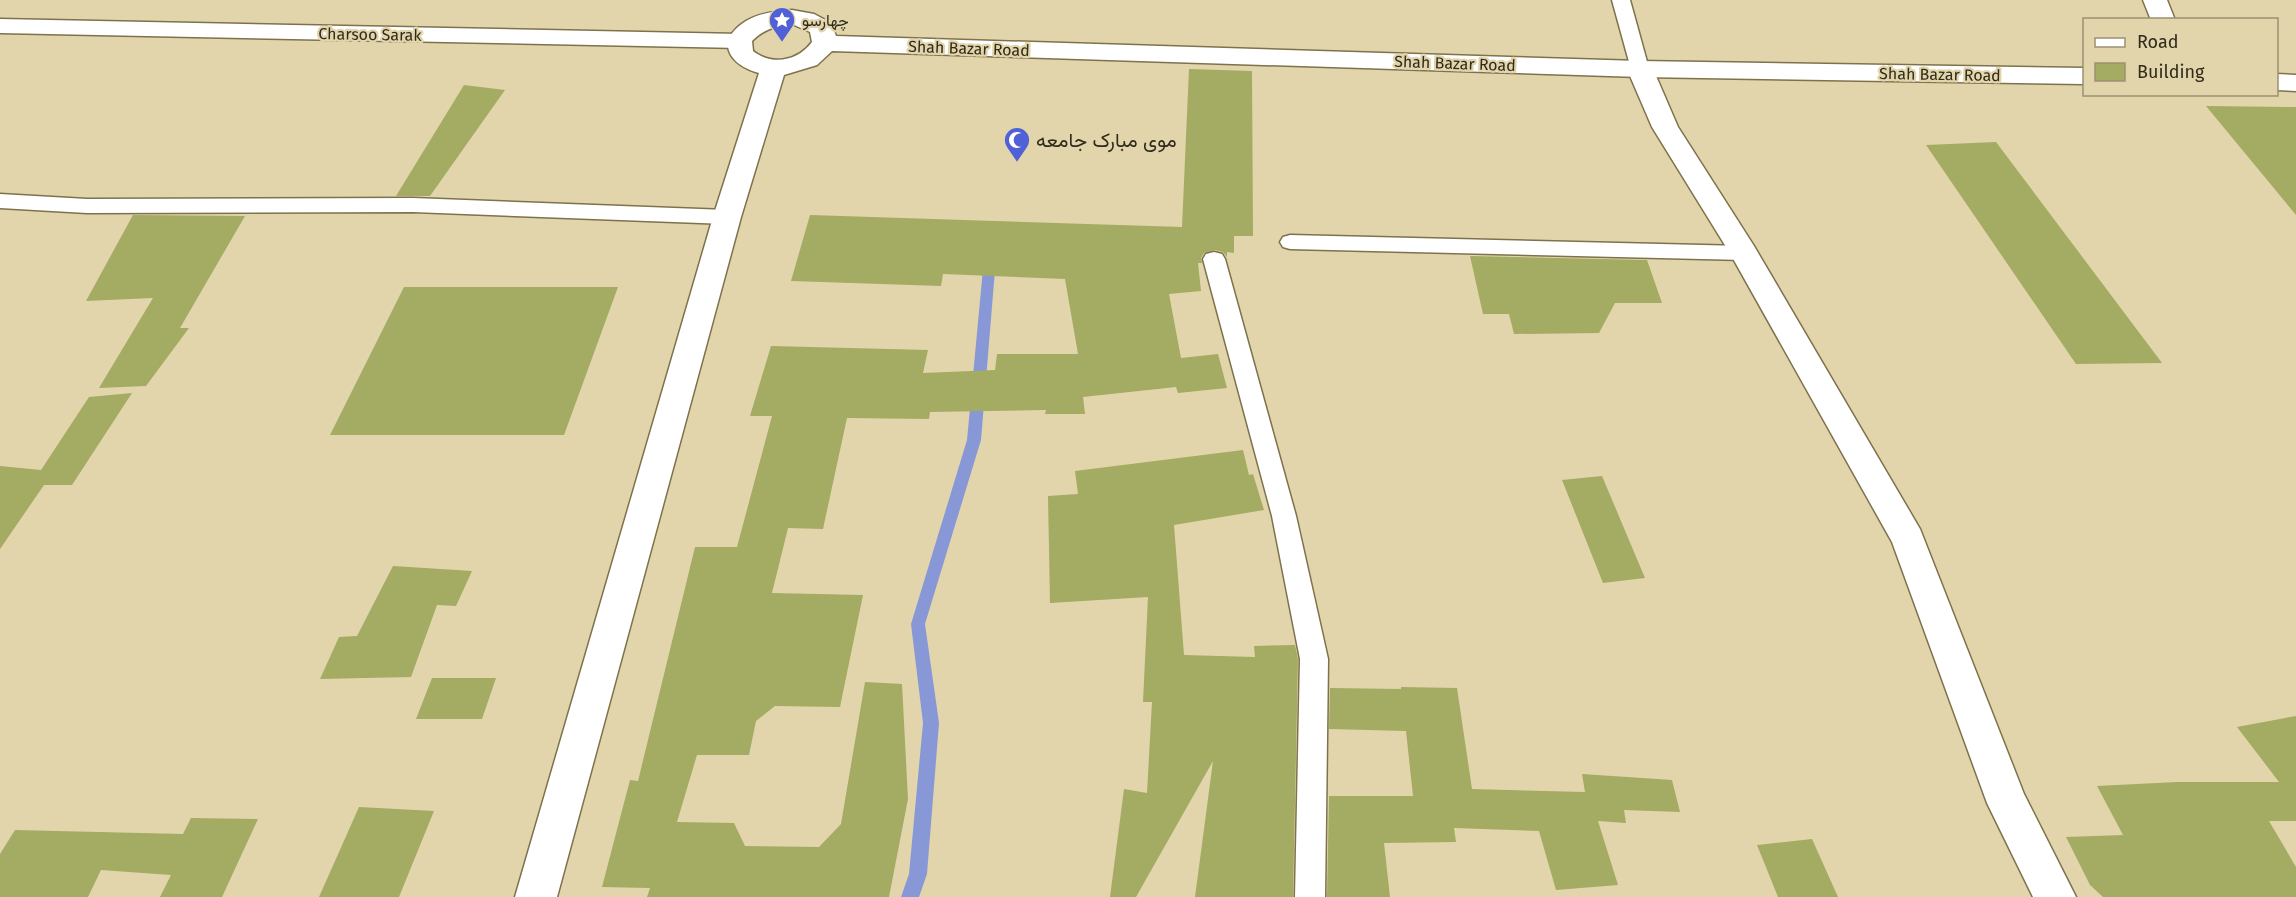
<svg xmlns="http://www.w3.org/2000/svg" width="2296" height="897" viewBox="0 0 2296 897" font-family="'Fira Sans',Vazirmatn,sans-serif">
<rect width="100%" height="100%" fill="#e2d5ac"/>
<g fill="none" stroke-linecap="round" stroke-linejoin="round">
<polygon fill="#8898d7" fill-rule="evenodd" points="990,254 996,258 981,440 925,624 939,723 927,874 919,897 901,897 909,874 923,723 911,624 967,440 984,258"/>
</g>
<g fill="#a4ab63">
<polygon points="1189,69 1252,71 1253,236 1234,236 1234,253 1227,252 1227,257 1223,252 1215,250 1204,253 1201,258 1202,263 1198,263 1201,291 1169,294 1181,358 1218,354 1227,388 1178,393 1176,387 1083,397 1085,414 1045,414 1046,410 930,412 929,419 847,418 823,529 788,528 772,593 863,595 840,707 775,706 756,721 749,755 697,755 677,822 734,823 745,846 819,847 841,824 865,682 902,684 908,799 889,897 647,897 650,888 602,887 630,780 638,781 695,547 737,547 772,416 750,416 771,346 928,350 923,373 995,370 997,354 1078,354 1065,279 943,274 941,286 791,281 810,215 1182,227"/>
<polygon points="464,85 505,90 430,196 396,196"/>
<polygon points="2206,106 2296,107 2296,215"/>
<polygon points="1996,142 2162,363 2076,364 1926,145"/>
<polygon points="133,215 245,216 180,328 189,328 146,386 99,388 153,298 86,301"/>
<polygon points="1470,256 1647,260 1662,303 1615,303 1599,333 1514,334 1509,314 1483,314"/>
<polygon points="404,287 618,287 564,435 330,435"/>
<polygon points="132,393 72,485 44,485 0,549 0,466 41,470 89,397"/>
<polygon points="1243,450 1249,475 1253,474 1264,510 1174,525 1184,655 1255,657 1254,646 1295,645 1298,659 1293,897 1195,897 1213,761 1136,897 1110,897 1124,789 1147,793 1152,702 1143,702 1148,597 1050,603 1048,496 1078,494 1075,471"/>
<polygon points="1602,476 1645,578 1603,583 1562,480"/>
<polygon points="393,566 472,571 456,606 437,605 411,677 320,679 339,637 357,636"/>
<polygon points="432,678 496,678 482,719 416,719"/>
<polygon points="1401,687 1457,688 1472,789 1585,792 1582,774 1672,780 1680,812 1624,810 1626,823 1598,821 1618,885 1556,890 1539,831 1454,828 1456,842 1384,843 1390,897 1327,897 1329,796 1413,796 1406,731 1329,729 1330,688 1401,689"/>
<polygon points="2296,716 2296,821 2269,821 2296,867 2296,897 2103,897 2090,885 2066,837 2123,835 2097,786 2177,782 2279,782 2237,727"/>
<polygon points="359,807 434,811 399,897 319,897"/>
<polygon points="191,818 258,819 222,897 160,897 171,875 101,870 88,897 0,897 0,854 15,830 183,834"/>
<polygon points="1812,839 1838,897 1778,897 1757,845"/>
</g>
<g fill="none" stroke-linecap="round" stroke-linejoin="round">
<g stroke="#7e724c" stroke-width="3">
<g id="service">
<polygon points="1612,0 1630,0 1649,69 1647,73 1633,73 1631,69"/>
<polygon points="0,194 87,199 413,198 727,210 734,212 737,217 734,222 727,224 413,212 87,213 0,208"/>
<polygon points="1290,235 1744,246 1751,248 1755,253 1751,258 1744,260 1290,249 1283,247 1280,242 1283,237"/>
<polygon points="1214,252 1222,254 1225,259 1296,516 1328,659 1325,897 1295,897 1300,659 1272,516 1203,259 1206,254"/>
</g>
</g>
<g stroke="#7e724c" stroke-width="3">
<polygon id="minor" points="1640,61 1649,64 1653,69 1678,127 1754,246 1920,529 2024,794 2076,897 2033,897 1987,803 1892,542 1731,255 1652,127 1627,69 1631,64"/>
</g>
<g stroke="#7e724c" stroke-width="3">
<g id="tertiary">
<polygon points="0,19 740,34 749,36 752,41 749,46 740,48 0,33"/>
<polygon points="2276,74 2296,75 2296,91 2276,90"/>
</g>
</g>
<g stroke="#7e724c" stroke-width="3">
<g id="secondary">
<polygon points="2143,0 2167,0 2175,20 2151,20"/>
<path d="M 792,10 L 814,14 L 831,23 L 836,36 L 1640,61 L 2084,68 L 2084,84 L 1640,77 L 832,51 L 817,65 L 784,75 L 741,217 L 557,897 L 515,897 L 713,217 L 759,73 C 729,65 714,41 746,21 C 759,13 777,11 792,10 ZM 792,24 L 810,32 L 812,42 C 798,61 772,66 753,51 L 752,41 C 764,29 776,26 792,24 Z"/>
</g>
</g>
<use href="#service" fill="#fff" fill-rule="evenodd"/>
<use href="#minor" fill="#fff" fill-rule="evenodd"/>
<use href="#tertiary" fill="#fff" fill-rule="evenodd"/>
<use href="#secondary" fill="#fff" fill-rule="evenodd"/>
</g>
<defs>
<g id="sight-pin" transform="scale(1.35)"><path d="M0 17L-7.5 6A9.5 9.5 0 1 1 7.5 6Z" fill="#5061d7" stroke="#e2d5ac"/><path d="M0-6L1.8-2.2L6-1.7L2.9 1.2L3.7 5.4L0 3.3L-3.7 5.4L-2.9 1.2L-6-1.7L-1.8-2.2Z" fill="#fff"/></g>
<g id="mosque-pin" transform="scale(1.35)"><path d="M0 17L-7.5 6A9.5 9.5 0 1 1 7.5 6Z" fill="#5061d7" stroke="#e2d5ac"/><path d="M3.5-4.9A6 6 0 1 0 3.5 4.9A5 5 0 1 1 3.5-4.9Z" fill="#fff"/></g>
</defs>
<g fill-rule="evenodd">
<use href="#sight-pin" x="782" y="20"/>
<use href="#mosque-pin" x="1017" y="140"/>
</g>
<g text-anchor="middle" stroke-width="4.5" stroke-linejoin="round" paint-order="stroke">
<g font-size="16" fill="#302b1b" stroke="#e2d5ac" text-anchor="start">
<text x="802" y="26">چهارسو</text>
</g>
<g font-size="16" fill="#302b1b" stroke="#e2d5ac">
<text transform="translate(370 34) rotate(1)" y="6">Charsoo Sarak</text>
<text transform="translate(969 48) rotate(2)" y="6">Shah Bazar Road</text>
<text transform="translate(1455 63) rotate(2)" y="6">Shah Bazar Road</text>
<text transform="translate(1940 74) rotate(1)" y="6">Shah Bazar Road</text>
</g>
<g font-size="20" fill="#302b1b" stroke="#e2d5ac" text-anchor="start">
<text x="1036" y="147">موی مبارک جامعه</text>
</g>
</g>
<rect x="2083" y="18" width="195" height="78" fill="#e2d5ac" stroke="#9b9172" stroke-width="1.5"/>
<rect x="2095" y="38" width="30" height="9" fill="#ffffff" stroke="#9b9172" stroke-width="1.5"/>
<text x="2137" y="48" font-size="18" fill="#302b1b">Road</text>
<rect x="2095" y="63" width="30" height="18" fill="#a4ab63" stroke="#9b9172" stroke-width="1.5"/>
<text x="2137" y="78" font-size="18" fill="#302b1b">Building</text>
</svg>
